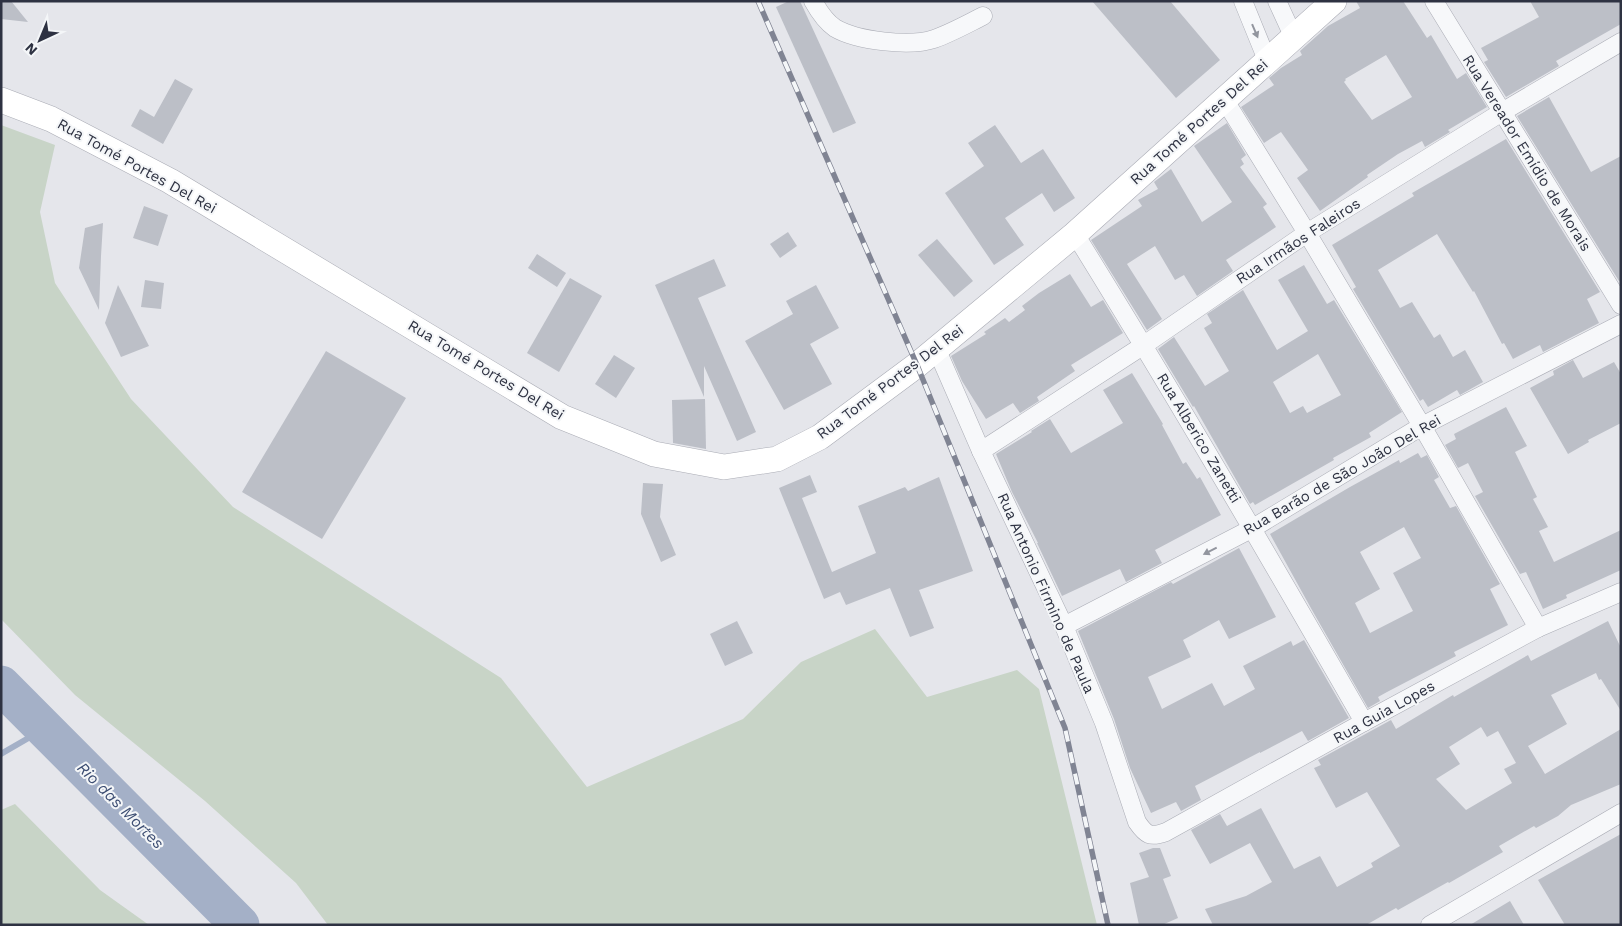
<svg xmlns="http://www.w3.org/2000/svg" width="1622" height="926" viewBox="0 0 1622 926" font-family="'Work Sans',sans-serif">
<rect width="100%" height="100%" fill="#e5e6eb"/>
<g fill="#c8d4c7">
<polygon points="1,125 55,145 40,212 55,283 131,399 233,507 501,678 587,787 743,719 801,662 875,629 927,697 1017,670 1039,689 1097,925 328,925 296,883 205,801 75,695 1,619"/>
<polygon points="15,804 100,890 149,925 1,925 1,810"/>
</g>
<g fill="none" stroke-linecap="round" stroke-linejoin="round">
<polyline stroke="#a4b0c7" stroke-width="6" points="1,754 44,729"/>
<polyline stroke="#a4b0c7" stroke-width="39" points="1,685 240,925"/>
</g>
<g fill="#bcbfc7" fill-rule="evenodd">
<polygon points="1,1 11,1 28,22 1,19"/>
<polygon points="789,1 800,1 856,123 833,133 776,7"/>
<polygon points="1092,1 1170,1 1220,60 1176,98"/>
<path d="M 1356,1 L 1403,1 L 1427,38 L 1431,35 L 1457,79 L 1466,73 L 1487,107 L 1448,130 L 1450,132 L 1425,147 L 1422,141 L 1398,154 L 1367,175 L 1368,177 L 1320,211 L 1297,178 L 1308,170 L 1281,132 L 1264,143 L 1241,107 L 1274,85 L 1269,78 L 1281,68 L 1302,55 L 1300,51 L 1328,26 L 1360,8 ZM 1386,55 L 1412,97 L 1372,120 L 1344,82 L 1346,80 L 1345,79 Z"/>
<polygon points="1530,1 1621,1 1621,24 1556,61 1559,66 1506,97 1484,62 1488,60 1481,48 1539,17"/>
<polygon points="175,79 193,89 163,144 131,126 140,109 154,117"/>
<polygon points="1549,97 1591,172 1621,156 1621,280 1619,281 1517,116"/>
<polygon points="1227,123 1246,155 1241,159 1244,164 1240,167 1267,204 1263,207 1276,227 1226,260 1233,271 1197,296 1184,275 1175,280 1155,246 1127,264 1162,319 1147,330 1091,240 1142,206 1138,200 1158,189 1154,182 1171,169 1202,222 1232,202 1194,146"/>
<polygon points="995,125 1021,163 1043,149 1075,198 1054,212 1042,193 1005,218 1024,245 994,265 945,193 984,166 968,143"/>
<polygon points="1506,139 1600,292 1587,299 1599,323 1543,352 1540,345 1513,359 1504,343 1502,344 1474,291 1473,292 1437,234 1378,270 1400,308 1412,302 1434,338 1440,334 1453,357 1465,350 1483,382 1460,395 1457,390 1428,407 1423,399 1420,401 1353,289 1356,287 1332,245 1414,196 1412,193"/>
<polygon points="144,206 168,215 158,246 133,238"/>
<polygon points="103,223 101,256 99,310 79,268 85,228"/>
<polygon points="788,232 797,246 780,258 770,244"/>
<polygon points="937,239 973,281 954,297 918,255"/>
<polygon points="537,254 566,273 557,287 528,268"/>
<polygon points="714,259 726,286 698,298 756,432 737,441 704,366 704,397 655,285"/>
<path d="M 1304,265 L 1327,304 L 1334,300 L 1402,412 L 1369,433 L 1371,437 L 1333,458 L 1334,460 L 1255,505 L 1253,502 L 1250,504 L 1194,406 L 1193,407 L 1158,349 L 1174,337 L 1205,386 L 1229,371 L 1204,328 L 1212,323 L 1207,314 L 1243,290 L 1277,350 L 1308,331 L 1278,280 ZM 1318,354 L 1341,395 L 1307,413 L 1303,406 L 1290,413 L 1273,382 Z"/>
<polygon points="1070,274 1091,307 1103,300 1123,333 1071,365 1075,371 1037,397 1039,401 1020,413 1013,403 986,419 962,381 951,356 986,334 984,332 1005,318 1009,322 1025,310 1022,306 1039,293"/>
<polygon points="570,278 602,296 559,372 527,353"/>
<polygon points="145,280 164,283 161,309 141,307"/>
<polygon points="118,285 149,346 121,357 105,323"/>
<polygon points="816,285 839,328 810,344 832,384 784,410 745,341 793,314 786,301"/>
<polygon points="326,351 406,398 322,539 242,492"/>
<polygon points="614,355 635,368 616,398 595,384"/>
<polygon points="1573,360 1583,378 1614,362 1621,374 1621,423 1588,440 1589,442 1568,454 1530,388 1554,375 1553,371"/>
<polygon points="1132,373 1163,424 1162,425 1183,464 1186,462 1197,479 1200,477 1221,515 1155,550 1162,563 1126,582 1120,569 1062,596 1037,543 1038,543 1012,492 996,454 1032,432 1031,431 1050,419 1071,453 1123,423 1103,390"/>
<polygon points="705,399 706,449 673,443 672,400"/>
<polygon points="1506,407 1527,446 1515,452 1537,497 1533,499 1548,527 1539,531 1554,562 1621,530 1621,570 1566,595 1567,598 1543,609 1526,572 1520,574 1475,496 1483,492 1468,463 1458,468 1445,445 1456,439 1454,434"/>
<path d="M 1418,453 L 1421,458 L 1427,455 L 1439,477 L 1434,480 L 1450,508 L 1456,506 L 1500,584 L 1490,589 L 1508,625 L 1454,652 L 1456,656 L 1387,692 L 1378,697 L 1380,701 L 1368,708 L 1312,610 L 1270,534 L 1350,487 L 1399,460 L 1400,463 ZM 1404,527 L 1421,558 L 1393,573 L 1413,611 L 1370,633 L 1355,603 L 1380,589 L 1360,552 Z"/>
<polygon points="810,475 817,492 802,498 832,572 876,553 858,506 905,487 908,491 939,477 973,571 919,590 934,628 910,637 890,588 846,605 840,592 824,599 779,488"/>
<polygon points="643,483 663,484 660,517 676,555 661,562 641,514"/>
<polygon points="1239,548 1276,617 1229,639 1219,620 1183,640 1191,657 1148,677 1162,709 1212,683 1224,706 1255,689 1243,666 1291,641 1293,646 1304,640 1349,718 1308,741 1302,731 1260,753 1260,752 1195,786 1201,800 1181,811 1176,802 1151,813 1130,768 1114,719 1078,631 1171,582 1173,584"/>
<polygon points="737,621 753,653 725,666 710,634"/>
<path d="M 1608,621 L 1621,648 L 1621,711 L 1601,679 L 1599,680 L 1596,673 L 1551,695 L 1567,724 L 1528,746 L 1545,774 L 1621,729 L 1621,784 L 1571,805 L 1558,816 L 1536,828 L 1534,826 L 1499,846 L 1503,852 L 1449,883 L 1448,882 L 1398,910 L 1396,908 L 1366,925 L 1213,925 L 1205,909 L 1246,896 L 1272,882 L 1250,843 L 1210,864 L 1191,830 L 1220,814 L 1227,826 L 1261,808 L 1294,869 L 1320,856 L 1337,887 L 1373,867 L 1371,863 L 1400,846 L 1367,792 L 1336,808 L 1314,768 L 1321,765 L 1318,760 L 1391,720 L 1396,729 L 1453,695 L 1454,697 L 1528,655 L 1531,661 ZM 1481,727 L 1487,737 L 1498,731 L 1516,763 L 1504,769 L 1512,783 L 1466,810 L 1436,779 L 1460,764 L 1449,747 Z"/>
<polygon points="1621,834 1621,925 1565,925 1538,880"/>
<polygon points="1153,848 1160,848 1171,876 1163,879 1178,918 1162,925 1139,925 1130,883 1149,877 1139,853"/>
<polygon points="1510,901 1524,925 1470,925"/>
</g>
<g fill="none" stroke-linecap="round" stroke-linejoin="round">
<g stroke="#aaacb5" stroke-width="19">
<g id="street">
<path d="M 813,1 C 818,10 826,22 835,28 C 857,41 910,47 934,39 C 951,33 967,24 983,16"/>
<polyline points="1243,1 1267,60"/>
<polyline points="1277,1 1294,38"/>
<polyline points="1434,1 1621,305"/>
<polyline points="1224,99 1307,233 1422,426 1538,628"/>
<path d="M 1075,234 C 1175,395 1270,558 1364,722"/>
<path d="M 937,350 L 981,451 L 1064,626 L 1104,723 L 1137,822 C 1146,835 1150,838 1166,832 L 1364,722 L 1538,628 L 1621,592"/>
<polyline points="981,451 1144,345 1307,233 1502,112 1621,42"/>
<polyline points="1064,626 1253,528 1422,426 1621,324"/>
<polyline points="1430,925 1621,813"/>
</g>
</g>
<g stroke="#aaacb5" stroke-width="26">
<polyline id="secondary" points="1,100 51,119 170,181 562,417 654,454 724,467 777,459 820,437 917,365 1075,234 1334,1"/>
</g>
<use href="#street" stroke="#f7f8fa" stroke-width="18"/>
<use href="#secondary" stroke="#fff" stroke-width="25"/>
<g stroke="#808493" stroke-width="5.5">
<polyline id="rail" points="758,1 917,365 1065,728 1108,925"/>
</g>
<use href="#rail" stroke="#f4f6f8" stroke-width="4" stroke-dasharray="11" stroke-linecap="butt"/>
</g>
<defs><path id="oneway-solid" d="M-6-.8H1V-3.2L6.5 0L1 3.2V.8H-6Z" transform="scale(1.25)"/></defs>
<g fill="#92959e">
<use href="#oneway-solid" transform="translate(1255 31) rotate(67)"/>
<use href="#oneway-solid" transform="translate(1210 551) rotate(153)"/>
</g>
<g text-anchor="middle" stroke-width="4" stroke-linejoin="round" paint-order="stroke">
<g font-size="15" fill="#2e3242" stroke="#f4f6f8">
<text transform="translate(1199 122) rotate(-42)" y="5">Rua Tomé Portes Del Rei</text>
<text transform="translate(1527 153) rotate(58)" y="5">Rua Vereador Emídio de Morais</text>
<text transform="translate(137 166) rotate(29)" y="5">Rua Tomé Portes Del Rei</text>
<text transform="translate(1298 241) rotate(-33)" y="5">Rua Irmãos Faleiros</text>
<text transform="translate(486 370) rotate(31)" y="5">Rua Tomé Portes Del Rei</text>
<text transform="translate(890 382) rotate(-37)" y="5">Rua Tomé Portes Del Rei</text>
<text transform="translate(1199 438) rotate(59)" y="5">Rua Alberico Zanetti</text>
<text transform="translate(1342 475) rotate(-30)" y="5">Rua Barão de São João Del Rei</text>
<text transform="translate(1046 593) rotate(66)" y="5">Rua Antonio Firmino de Paula</text>
<text transform="translate(1384 712) rotate(-29)" y="5">Rua Guia Lopes</text>
</g>
<g font-size="16" font-style="italic" fill="#3c4d72" stroke="#f4f6f8">
<text transform="translate(121 805) rotate(45)" y="6">Rio das Mortes</text>
</g>
</g>
<rect width="1622" height="926" fill="none" stroke="#2e3242" stroke-width="5"/>
<g transform="translate(40 40) rotate(224)" stroke="#f4f6f8" stroke-width="4" paint-order="stroke">
<path d="M0-4L9 19L0 12L-9 19Z" fill="#2e3242"/>
<text y="-8" font-size="14" font-weight="bold" text-anchor="middle" fill="#2e3242">N</text>
</g>
</svg>
